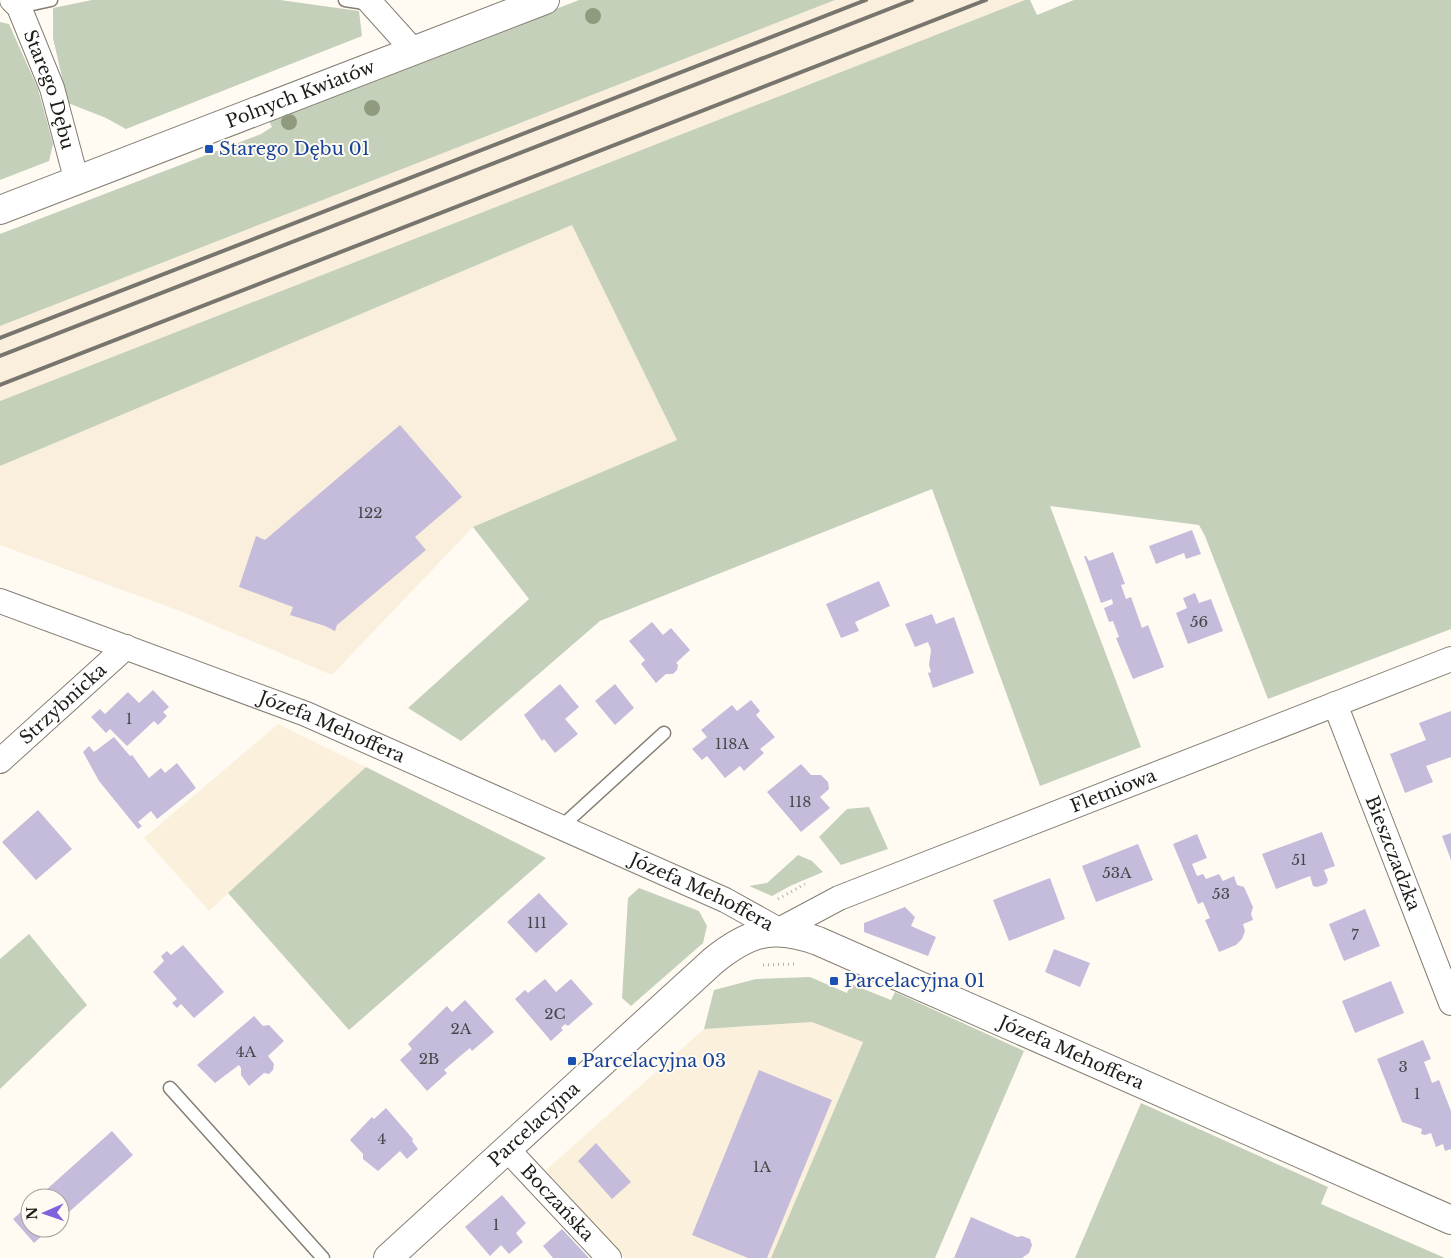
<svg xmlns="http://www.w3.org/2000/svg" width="1451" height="1258" viewBox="0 0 1451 1258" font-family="'Libre Baskerville',serif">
<rect width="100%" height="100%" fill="#fffbf3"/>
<g fill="#faefdc">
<polygon points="835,0 1025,0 0,401 0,326"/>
<polygon points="572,225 677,440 473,527 332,675 185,613 0,545 0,466"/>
</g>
<g fill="#fbf0db">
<polygon points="278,724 366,767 209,911 144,838"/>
<polygon points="813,1022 863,1041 771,1258 625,1258 546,1170 704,1029"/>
</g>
<g fill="#c4d0b9">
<polygon points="92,0 280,0 359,11 362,36 126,129 106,118 68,103 53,38 53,8"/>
<polygon points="579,0 835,0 0,326 0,234 261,134 272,127 269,121"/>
<polygon points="1025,0 1030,0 1037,15 1074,0 1451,0 1451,629 1268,699 1205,536 1199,525 1050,506 1141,747 1040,786 932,489 600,621 461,741 408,708 529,599 473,527 677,440 572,225 0,466 0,401"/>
<polygon points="0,22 9,24 38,89 53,144 49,161 0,180"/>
<polygon points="366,767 546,858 349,1030 228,893"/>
<polygon points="869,807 888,849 841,865 819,837 847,809"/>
<polygon points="798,855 812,861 823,872 790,886 772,896 749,886 767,883"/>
<polygon points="639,888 699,911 707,926 703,943 631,1006 622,998 628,898"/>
<polygon points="29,934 87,1005 0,1089 0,959"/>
<polygon points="810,977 847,993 851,984 891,1000 895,992 1024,1051 935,1258 771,1258 863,1042 812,1022 704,1029 714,990 756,979"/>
<polygon points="1141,1103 1328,1187 1321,1204 1445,1258 1075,1258"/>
</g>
<g fill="#c5bcdb">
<polygon points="400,425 462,497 415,537 426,550 337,625 335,631 325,626 290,615 293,607 239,587 256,536 265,540"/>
<polygon points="1192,530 1201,554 1186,559 1184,553 1156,564 1149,546"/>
<polygon points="1113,552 1125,584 1121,585 1126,599 1131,597 1142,628 1148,625 1164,667 1133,679 1116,638 1119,637 1113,621 1109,622 1104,608 1113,604 1112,599 1101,603 1084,556 1086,556 1089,561"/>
<polygon points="879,581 890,606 855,622 859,631 841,638 826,604"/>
<polygon points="1195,593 1199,603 1211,599 1223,631 1188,644 1176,613 1187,608 1183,598"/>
<polygon points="932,614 936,624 954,617 974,673 933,688 928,673 931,672 929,665 931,650 928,642 915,647 905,624"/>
<polygon points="652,622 663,635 671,628 690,650 676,663 678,665 677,670 673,674 666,674 656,683 641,664 645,660 629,641"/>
<polygon points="560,684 579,707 565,719 578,734 555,753 544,739 542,741 524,715"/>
<polygon points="615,684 634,708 615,725 595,701"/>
<polygon points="153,690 169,707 163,712 167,716 158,725 154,721 127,746 110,729 106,733 91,717 100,709 105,714 128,692 139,703"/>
<polygon points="751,700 760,711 756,715 775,737 760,749 764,753 744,771 740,766 725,778 707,756 702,760 692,749 707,737 701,730 732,705 737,711"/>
<polygon points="1451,711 1451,757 1426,766 1433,782 1405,793 1390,754 1426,740 1419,723"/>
<polygon points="114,737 130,756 132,755 149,778 161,768 165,773 177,763 196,788 157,819 151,811 138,822 142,826 138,829 99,781 83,752 89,746 94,752"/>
<polygon points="801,764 811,775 821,775 828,782 829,789 820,797 830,808 801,832 767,792"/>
<polygon points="38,810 72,849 36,880 2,842"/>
<polygon points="1322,832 1335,866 1324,870 1328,880 1326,884 1317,887 1313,886 1310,876 1276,889 1262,854"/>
<polygon points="1451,833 1451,860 1442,836"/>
<polygon points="1197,834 1207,858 1192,864 1197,876 1203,874 1206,879 1219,874 1223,881 1234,876 1237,885 1244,887 1253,907 1251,914 1253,920 1243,924 1245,931 1242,939 1236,945 1219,952 1205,920 1210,918 1203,902 1198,904 1173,844"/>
<polygon points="1138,844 1153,880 1096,902 1082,866"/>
<polygon points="1050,878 1065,919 1009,941 993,900"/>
<polygon points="539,893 568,924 536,953 507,922"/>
<polygon points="905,907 915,917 911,926 936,937 928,956 864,932 864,923"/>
<polygon points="1365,909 1380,946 1344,961 1329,924"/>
<polygon points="183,945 224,992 194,1018 181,1004 177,1008 172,1003 177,999 153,972 164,961 161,956 167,951 171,955"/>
<polygon points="1054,949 1090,963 1080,987 1045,972"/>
<polygon points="545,979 556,992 571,979 593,1004 568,1026 565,1024 561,1028 563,1030 551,1041 515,999 525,990 528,993"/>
<polygon points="1391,981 1404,1013 1355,1033 1342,1001"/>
<polygon points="465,1000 494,1032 472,1051 470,1048 458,1058 444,1070 447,1073 427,1091 400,1060 412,1049 408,1044 447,1006 452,1012"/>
<polygon points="254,1016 263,1026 269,1025 284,1041 268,1056 274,1064 273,1070 269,1074 264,1073 249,1086 241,1075 241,1068 239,1065 215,1083 197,1065"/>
<polygon points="1423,1040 1431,1059 1424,1062 1428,1072 1432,1083 1439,1080 1451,1111 1451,1149 1445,1151 1443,1144 1436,1147 1431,1133 1425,1135 1421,1134 1422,1129 1402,1122 1377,1059"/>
<polygon points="759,1070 832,1100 767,1258 748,1258 692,1235"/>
<polygon points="386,1108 413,1139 412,1141 418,1149 407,1159 400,1151 378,1171 363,1159 363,1154 350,1140 372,1117 374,1119"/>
<polygon points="112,1131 133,1155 60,1220 60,1198 37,1198"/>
<polygon points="596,1143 631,1182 612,1199 578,1161"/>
<polygon points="502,1195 526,1223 516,1233 523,1242 509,1254 501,1245 490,1256 465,1227"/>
<polygon points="30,1204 30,1228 51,1228 34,1243 13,1219"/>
<polygon points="971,1217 1017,1237 1022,1236 1030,1239 1032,1245 1029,1253 1022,1258 954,1258"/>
<polygon points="562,1229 589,1258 553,1258 543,1246"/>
</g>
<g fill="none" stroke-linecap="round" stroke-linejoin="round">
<g stroke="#847e73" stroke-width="15">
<g id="service">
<polyline points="345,0 371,4"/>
<polyline points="19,7 51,0"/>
<polyline points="561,827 664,733"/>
<polyline points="170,1088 323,1258"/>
</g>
</g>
<g stroke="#847e73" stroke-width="26">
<g id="minor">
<path id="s1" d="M 12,0 L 19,7 L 52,88 L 77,182"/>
<polyline points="368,0 413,50"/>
<path id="s2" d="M 0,601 L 306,714 L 725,900 L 779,930 L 839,898 L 1451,659"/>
<path id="s3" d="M 1335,704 L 1451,1003"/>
<path id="s4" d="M 0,761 L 126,647"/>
<path id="s5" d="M 506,1148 L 609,1258"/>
</g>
</g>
<g stroke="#847e73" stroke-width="30">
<g id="tertiary">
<path id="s6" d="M 0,210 L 545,0"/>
<path id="s7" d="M 388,1258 L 713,961 C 750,931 774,925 818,941 L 1451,1220"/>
</g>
</g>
<g stroke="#b1aea7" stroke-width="3" stroke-dasharray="1 4" stroke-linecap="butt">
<polyline points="778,899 805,884"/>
<polyline points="763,965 794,964"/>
</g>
<use href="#service" stroke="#fff" stroke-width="12"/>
<use href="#minor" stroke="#fff" stroke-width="24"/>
<use href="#tertiary" stroke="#fff" stroke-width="28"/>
<g stroke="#78756f" stroke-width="4">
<polyline points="0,338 866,0"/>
<polyline points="0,356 912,0"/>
<polyline points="0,385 986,0"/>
</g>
</g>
<g fill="#909a7e">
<circle cx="593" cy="16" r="8"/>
<circle cx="372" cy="108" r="8"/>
<circle cx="289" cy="122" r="8"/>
</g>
<g fill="#1a4fb4" stroke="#fffbf3" stroke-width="2">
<rect x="204" y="144" width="10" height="10" rx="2.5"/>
<rect x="829" y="976" width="10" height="10" rx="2.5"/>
<rect x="567" y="1056" width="10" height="10" rx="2.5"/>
</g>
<g text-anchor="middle" stroke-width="4" stroke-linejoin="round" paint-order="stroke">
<g font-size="15" fill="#484549">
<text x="370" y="518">122</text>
<text x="1199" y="627">56</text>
<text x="129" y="724">1</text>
<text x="732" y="749">118A</text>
<text x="800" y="807">118</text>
<text x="1299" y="865">51</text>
<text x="1117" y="878">53A</text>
<text x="1221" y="899">53</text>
<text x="537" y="928">111</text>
<text x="1355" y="940">7</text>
<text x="555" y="1019">2C</text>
<text x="461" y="1034">2A</text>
<text x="246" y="1057">4A</text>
<text x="429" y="1064">2B</text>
<text x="1403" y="1072">3</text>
<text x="1417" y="1099">1</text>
<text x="382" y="1144">4</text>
<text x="762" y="1172">1A</text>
<text x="496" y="1230">1</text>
</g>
<g font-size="18" fill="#1f1d18" stroke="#fffbf3">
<text dy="6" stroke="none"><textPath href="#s1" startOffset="98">Starego Dębu</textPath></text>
<text dy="6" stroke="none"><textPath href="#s6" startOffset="322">Polnych Kwiatów</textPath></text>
<text dy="6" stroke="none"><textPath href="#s4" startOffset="85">Strzybnicka</textPath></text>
<text dy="6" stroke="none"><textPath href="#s2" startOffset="355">Józefa Mehoffera</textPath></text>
<text dy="6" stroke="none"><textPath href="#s2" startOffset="1209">Fletniowa</textPath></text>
<text dy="6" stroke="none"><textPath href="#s3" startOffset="160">Bieszczadzka</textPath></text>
<text dy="6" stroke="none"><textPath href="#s2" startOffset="760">Józefa Mehoffera</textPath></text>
<text dy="6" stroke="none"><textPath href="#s7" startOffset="831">Józefa Mehoffera</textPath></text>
<text dy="6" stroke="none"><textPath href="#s7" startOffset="198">Parcelacyjna</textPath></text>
<text dy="6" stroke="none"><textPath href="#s5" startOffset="75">Boczańska</textPath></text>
</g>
<g font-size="18" fill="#164399" stroke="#fffbf3" text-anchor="start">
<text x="219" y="155">Starego Dębu 01</text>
<text x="844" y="987">Parcelacyjna 01</text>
<text x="582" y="1067">Parcelacyjna 03</text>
</g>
</g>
<g transform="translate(45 1213) rotate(268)"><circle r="24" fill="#fffbf3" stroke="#a5a29b"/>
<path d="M0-4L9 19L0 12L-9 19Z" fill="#8062dd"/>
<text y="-8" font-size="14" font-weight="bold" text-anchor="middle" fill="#1f1d18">N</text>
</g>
</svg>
